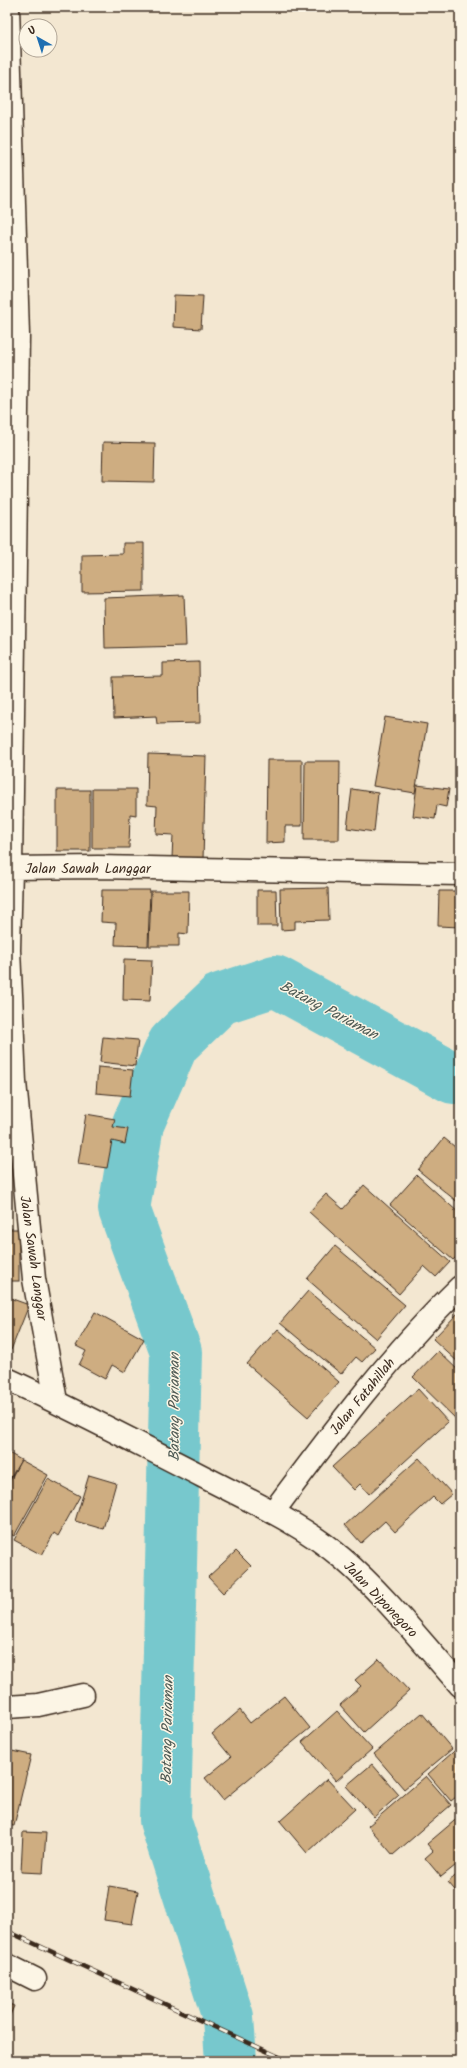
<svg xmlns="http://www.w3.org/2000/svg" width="467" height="2068" viewBox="0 0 467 2068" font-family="Kalam,sans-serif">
<rect width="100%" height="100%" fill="#f3e7d1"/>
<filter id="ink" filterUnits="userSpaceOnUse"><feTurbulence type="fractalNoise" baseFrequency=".025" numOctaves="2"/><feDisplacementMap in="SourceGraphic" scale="8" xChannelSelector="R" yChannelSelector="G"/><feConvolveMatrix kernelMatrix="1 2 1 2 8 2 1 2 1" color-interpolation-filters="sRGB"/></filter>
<g filter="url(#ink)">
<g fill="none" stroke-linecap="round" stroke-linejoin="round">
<polyline stroke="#77c8cd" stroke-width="52" points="231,2061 228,2017 165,1820 176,1352 124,1209 138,1124 173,1044 220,999 275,981 453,1078 460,1078"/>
</g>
<g fill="#cead81" stroke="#3b2a1e">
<polygon points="174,295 203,296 201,329 173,327"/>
<polygon points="103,442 155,443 154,482 102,481"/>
<polygon points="123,543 144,543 144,591 82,592 82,555 123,554"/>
<polygon points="184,595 186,646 105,648 104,598"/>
<polygon points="199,662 200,723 157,724 156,716 114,718 113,677 163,676 163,663"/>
<polygon points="385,717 427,724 415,793 373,786"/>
<polygon points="148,754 206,756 203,859 172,858 173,835 156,834 157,806 147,805"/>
<polygon points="267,760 302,760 302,826 285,826 285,842 266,843"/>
<polygon points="305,761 340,761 339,840 304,840"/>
<polygon points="417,785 449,789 446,807 437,805 435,819 413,816"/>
<polygon points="92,789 136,789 136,815 130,814 129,848 92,848"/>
<polygon points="352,789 378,793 374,832 347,828"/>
<rect x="57" y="790" width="33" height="61"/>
<polygon points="328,888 329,920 295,921 295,929 281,930 280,889"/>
<polygon points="102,890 150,890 148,946 115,945 116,923 101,922"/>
<polygon points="257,890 276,890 277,926 257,926"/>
<polygon points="151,891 189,891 188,934 179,933 179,946 149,946"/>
<polygon points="439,891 460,891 460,927 438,926"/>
<polygon points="124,959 152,960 150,1001 123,1000"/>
<polygon points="103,1037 138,1040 135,1066 100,1062"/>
<polygon points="98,1067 133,1070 130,1096 96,1093"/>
<polygon points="86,1114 115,1119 113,1127 128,1129 125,1144 112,1141 107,1168 78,1164"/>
<polygon points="444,1138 460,1151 460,1204 418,1170"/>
<polygon points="417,1175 460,1214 460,1253 453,1260 390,1205"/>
<polygon points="364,1185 450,1262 436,1277 424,1266 399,1294 309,1212 326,1194 343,1209"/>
<rect x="7" y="1229" width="12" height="52"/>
<polygon points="335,1246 405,1305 376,1339 307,1279"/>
<polygon points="308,1291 375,1348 362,1362 356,1357 341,1374 280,1323"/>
<polygon points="7,1297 29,1305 11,1350 7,1348"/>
<polygon points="460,1311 460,1364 433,1339"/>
<polygon points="95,1312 144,1339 125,1372 112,1365 105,1379 79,1365 86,1351 76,1346"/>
<polygon points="278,1329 339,1382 308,1417 247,1364"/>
<polygon points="438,1351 460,1372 460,1423 413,1377"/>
<polygon points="418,1389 448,1422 369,1494 360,1484 354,1490 332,1467"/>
<polygon points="7,1452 21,1460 7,1484"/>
<polygon points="419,1458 452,1494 440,1504 433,1497 395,1532 385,1521 361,1543 345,1525"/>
<polygon points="21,1460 48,1475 14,1536 7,1532 7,1486"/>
<polygon points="89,1475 116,1483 103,1529 75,1521"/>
<polygon points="48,1479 80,1496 58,1536 54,1533 42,1555 14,1540"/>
<polygon points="236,1551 251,1566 223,1593 208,1577"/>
<polygon points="379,1659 409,1691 364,1732 340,1705 361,1686 355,1680"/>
<polygon points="284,1696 310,1728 223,1800 205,1778 231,1757 212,1734 240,1710 250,1723"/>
<polygon points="337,1711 372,1749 336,1781 302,1742"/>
<polygon points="422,1713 452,1749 404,1789 374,1754"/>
<polygon points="460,1746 460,1794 451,1801 428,1774"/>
<polygon points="7,1750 31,1755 14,1826 7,1825"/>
<polygon points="372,1764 399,1795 374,1817 346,1786"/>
<polygon points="426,1776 451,1805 393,1855 368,1826"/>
<polygon points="327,1779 355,1809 307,1853 280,1821"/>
<polygon points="460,1816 460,1862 441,1877 425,1858 433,1851 427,1844"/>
<polygon points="23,1832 46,1833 43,1873 21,1872"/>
<polygon points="460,1872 460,1896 448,1882"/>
<polygon points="109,1886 138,1891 132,1924 104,1920"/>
<polygon points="7,2003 14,2006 7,2022"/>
</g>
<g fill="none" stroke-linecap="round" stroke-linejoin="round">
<g stroke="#3b2a1e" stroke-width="25">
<g id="minor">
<polyline points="8,7 18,335 11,868"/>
<polyline points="56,1401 34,1279 15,1082 9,950 11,868 98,867 460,874"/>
<path d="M 273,1512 C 332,1433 390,1355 460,1287"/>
<polyline points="7,1707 38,1705 83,1695"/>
<polyline points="7,1965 35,1979"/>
</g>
</g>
<g stroke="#3b2a1e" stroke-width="25">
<path id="primary" d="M 7,1379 C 73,1409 137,1443 202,1476 C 250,1501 301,1523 343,1559 C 386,1596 422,1643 460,1685"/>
</g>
<use href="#minor" stroke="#fcf5e5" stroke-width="22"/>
<use href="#primary" stroke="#fcf5e5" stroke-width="22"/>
<g stroke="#3b2a1e" stroke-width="4.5">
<polyline id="rail" points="7,1931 288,2061"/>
</g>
<use href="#rail" stroke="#fcf5e5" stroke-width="3" stroke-dasharray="9" stroke-linecap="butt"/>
</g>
</g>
<g text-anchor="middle" stroke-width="3" stroke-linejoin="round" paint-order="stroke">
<g font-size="14" fill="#3b2a1e" stroke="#fcf5e5">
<text x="88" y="873">Jalan Sawah Langgar</text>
<text transform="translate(34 1258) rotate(82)" y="5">Jalan Sawah Langgar</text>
<text transform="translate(362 1396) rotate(-51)" y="5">Jalan Fatahillah</text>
<text transform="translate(381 1599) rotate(46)" y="5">Jalan Diponegoro</text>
</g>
<g font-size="15" font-style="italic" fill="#4d5953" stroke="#fcf5e5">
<text transform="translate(329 1010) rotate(28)" y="5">Batang Pariaman</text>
<text transform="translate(174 1407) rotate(-90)" y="5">Batang Pariaman</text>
<text transform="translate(167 1730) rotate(-89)" y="5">Batang Pariaman</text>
</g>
</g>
<rect width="467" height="2068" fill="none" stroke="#fcf5e5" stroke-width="24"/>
<rect x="12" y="12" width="443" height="2044" fill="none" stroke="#3b2a1e" stroke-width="1.5" filter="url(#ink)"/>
<g transform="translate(38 38) rotate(321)"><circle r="19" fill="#fcf5e5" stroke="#afa495"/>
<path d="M0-3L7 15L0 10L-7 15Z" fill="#1f6fb2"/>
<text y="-6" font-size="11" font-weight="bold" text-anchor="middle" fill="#3b2a1e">U</text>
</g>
</svg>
